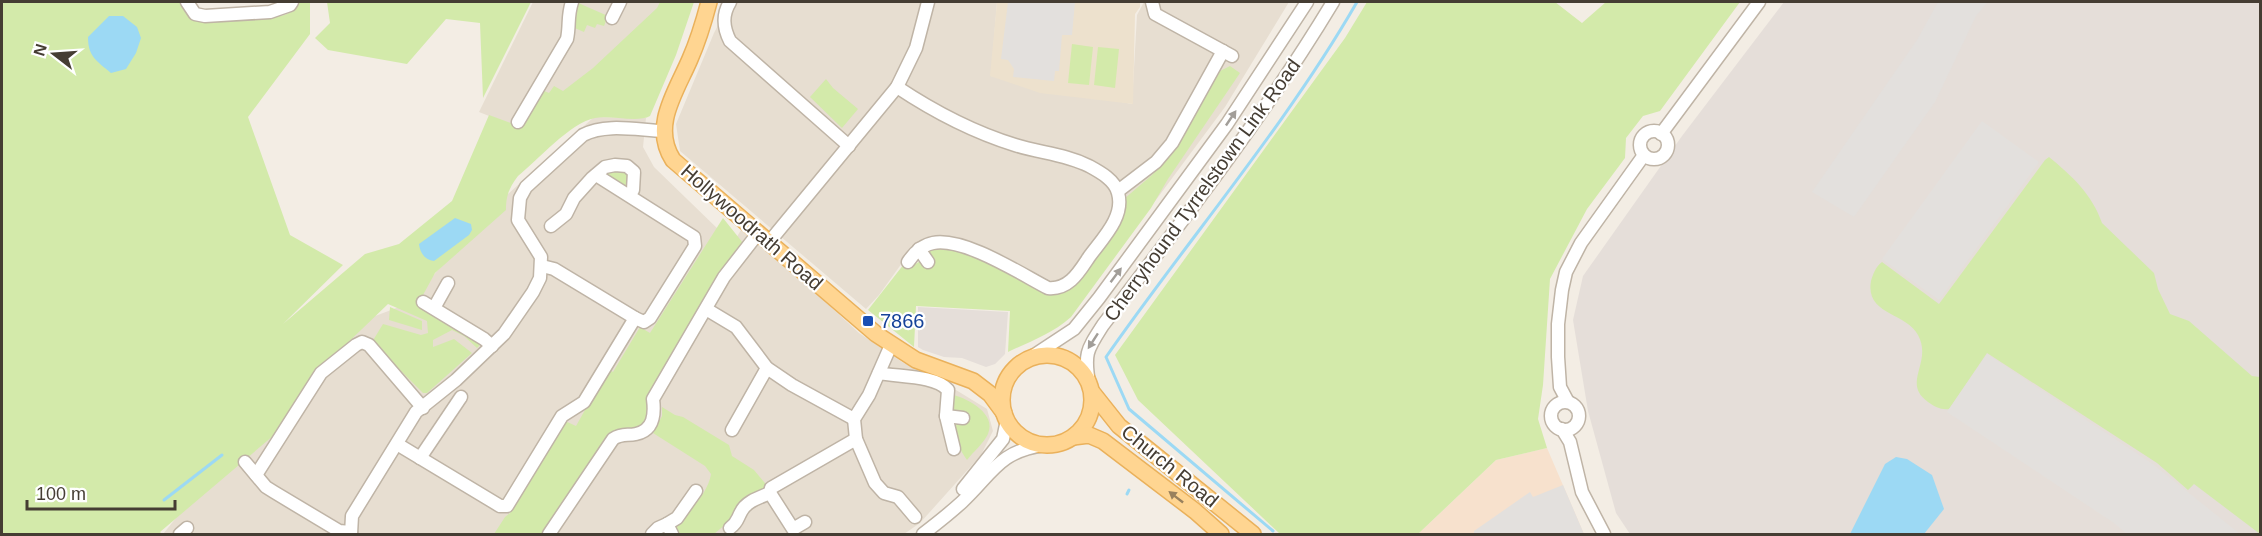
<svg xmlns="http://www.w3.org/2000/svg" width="2262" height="536" viewBox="0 0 2262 536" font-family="Arial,sans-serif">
<rect width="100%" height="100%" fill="#f3ede4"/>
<g fill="#e7ded1">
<polygon points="533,2 672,2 522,129 479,112"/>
<polygon points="730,2 997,2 991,76 1132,104 1137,15 1144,2 1289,2 1225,107 1086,294 1057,284 993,250 964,241 947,238 902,263 879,295 866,309 680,151 676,124 714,33"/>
<polygon points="594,117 646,118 643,147 654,167 721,232 513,534 163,534 253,424 346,327 407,304 508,194"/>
<polygon points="741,230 805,283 859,333 902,362 956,390 987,409 993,431 981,455 920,523 904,534 536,534 634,406"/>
</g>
<polygon fill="#f7e1cd" points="1547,448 1584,534 1418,534 1496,460"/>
<g fill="#e5ded9">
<polygon points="1784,2 2260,2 2260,534 1630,534 1616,513 1588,411 1573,320 1583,276 1682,136"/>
<polygon points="918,307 1008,312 1005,354 995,364 986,367 962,358 944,357 923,350 918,347"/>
</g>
<polygon fill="#ede1cd" points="997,2 1140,2 1140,7 1135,14 1133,104 1040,93 990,76"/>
<g fill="#d3eaaa">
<path d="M 2,2 L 183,2 L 190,16 L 227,19 L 280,16 C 289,14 295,11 297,2 L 310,2 L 310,34 L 248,117 L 290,235 L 343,265 L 283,324 L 365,254 L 399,244 L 452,201 L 489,115 L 522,127 L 542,90 L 549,93 L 554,86 L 563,91 L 593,68 L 657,8 L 660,2 L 694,2 L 676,55 L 650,116 C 638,123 610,115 595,118 C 571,122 538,160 518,176 C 509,188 506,196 506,210 L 435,273 L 417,306 L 482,343 L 477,348 L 464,336 L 452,330 L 433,340 L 433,347 L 454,339 L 472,353 L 427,393 L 423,393 L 372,342 L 383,324 L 421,335 L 428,333 L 427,321 L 388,304 L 309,380 L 280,430 L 160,532 L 162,534 L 2,534 Z"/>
<polygon points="327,2 531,2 483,98 480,23 446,19 407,64 328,50 315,38 330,23"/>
<polygon points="576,2 608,16 604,26 597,24 595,28 587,25 584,32 570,26"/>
<polygon points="1367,2 1555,2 1582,23 1606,2 1740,2 1660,111 1643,116 1626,138 1625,158 1587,209 1550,279 1543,385 1538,419 1547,448 1496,460 1418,534 1280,534 1138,400 1115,355 1345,38"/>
<polygon points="1072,44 1093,47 1089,85 1068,83"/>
<polygon points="1098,47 1119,49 1115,88 1094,85"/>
<path d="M 1230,66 L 1240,73 L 1168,179 L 1151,208 L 1071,317 C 1052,334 1031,341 1008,352 L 1010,311 L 916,306 L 914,347 L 868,310 L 904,264 L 911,267 L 920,261 L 926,268 L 932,264 L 928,256 L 929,251 L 936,247 L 959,250 L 1009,273 L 1043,292 L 1056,295 L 1072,286 L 1124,199 L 1152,175 L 1177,146 L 1220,71 Z"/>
<polygon points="826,79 833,88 858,109 842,128 810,97"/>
<path d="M 2049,157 C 2072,176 2092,194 2102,223 L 2154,273 L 2158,289 L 2170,314 L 2189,321 L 2252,376 L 2260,377 L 2260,534 L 2194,484 L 2188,490 L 2157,463 L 1987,353 L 1949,409 C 1941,410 1935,407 1928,402 C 1901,383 1933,363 1918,335 C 1906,312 1865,315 1871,281 C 1873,274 1876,266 1882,262 L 1939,304 L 2045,160 Z"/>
<polygon points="610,170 629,172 629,187 626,189 605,177 606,173"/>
<path d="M 723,218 L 743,243 L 710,291 L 647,400 C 649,428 639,430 614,432 L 543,534 L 494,534 L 505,517 L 510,513 L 565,421 L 576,426 L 608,369 L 613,372 L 640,327 L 650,333 Z"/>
<polygon points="390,307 422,321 422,330 389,320"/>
<path d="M 954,395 C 968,399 997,414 988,434 C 984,443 973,452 967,460 C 961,451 952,437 954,426 C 955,419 958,414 952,407 Z"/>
<path d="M 662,407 L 675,415 L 683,417 L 729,445 L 732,456 L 754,470 L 769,488 L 714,534 L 677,534 L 673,527 C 687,514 708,494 711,474 L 705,466 L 653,433 L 662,416 Z"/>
</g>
<g fill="#e3e0dd">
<polygon points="1008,2 1075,2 1072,35 1062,35 1059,71 1055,71 1054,81 1013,77 1014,69 1008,60 1001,59"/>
<polygon points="1938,2 1988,2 1976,16 1935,102 1854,217 1812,192 1917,40"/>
<polygon points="1982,121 2039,162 1939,300 1882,259"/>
<polygon points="1987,354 2154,465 2240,534 2127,534 2114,523 1947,412"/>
<polygon points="1563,485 1584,534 1474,534 1474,531 1530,492 1533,497"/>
</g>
<g fill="#9cd9f4">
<path d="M 109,16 L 123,16 L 137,27 L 141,38 L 136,53 L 126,69 L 111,73 C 97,61 88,57 88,37 Z"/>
<path d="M 455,218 L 471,224 L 472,230 L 469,235 L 434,261 C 425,260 420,253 419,244 Z"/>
<polygon points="1896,457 1907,459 1932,475 1944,509 1924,534 1850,534 1885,464"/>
</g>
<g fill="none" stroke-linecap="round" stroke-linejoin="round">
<g stroke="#9cd9f4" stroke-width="3">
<polyline points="1127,494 1129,490"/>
<polyline points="164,500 222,455"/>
<path d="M 1273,531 L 1129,409 L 1106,357 C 1189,238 1285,127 1357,2"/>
</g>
<g stroke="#bfb4a6" stroke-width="15">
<g id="minor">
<polyline points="187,2 195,14 205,16 270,12 290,5 292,2"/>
<path d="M 730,2 C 722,15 723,27 730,41 L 849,146"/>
<polyline points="1152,2 1155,14 1232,56"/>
<polyline points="612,18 620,2"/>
<path d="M 897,87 C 933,111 973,132 1015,145 C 1040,153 1065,154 1089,166 C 1100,172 1115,180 1118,193 C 1125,217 1102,239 1089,257 C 1079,272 1069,290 1048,288 C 1021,274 964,237 933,243 C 922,245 914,253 908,262"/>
<path d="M 518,122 L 567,39 C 570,25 567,17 572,2"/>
<circle cx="1654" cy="145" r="14"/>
<polyline points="1661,134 1759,2"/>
<polyline points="1118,191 1156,162 1172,143 1223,51"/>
<polyline points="551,226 566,214 574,198 592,178 605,167 615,165 627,166 634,172 633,190 629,195"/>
<polyline points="770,241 897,87 916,48 928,2"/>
<polyline points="919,249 928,262"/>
<polyline points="542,266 554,269 635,318"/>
<polyline points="423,302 484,339 492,346"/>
<polyline points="434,308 448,283"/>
<polyline points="706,309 736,327 767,368 792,385 854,419"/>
<polyline points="891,345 869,395 854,419 856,439 875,483 884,493 898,497 915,517"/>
<polyline points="1030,358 1074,329 1099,298 1227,124 1307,2"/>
<path d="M 879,373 C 897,377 935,375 948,390 L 946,416 L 954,449"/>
<path d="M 1089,383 C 1084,353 1087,350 1103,325 C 1183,220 1265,115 1333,2"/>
<polyline points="1568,402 1560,387 1558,357 1558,324 1562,290 1566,272 1581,243 1644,155"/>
<circle cx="1565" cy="416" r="14"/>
<polyline points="946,416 963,418"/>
<polyline points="1562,429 1570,442 1582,492 1604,534"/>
<polyline points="732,430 767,368"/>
<polyline points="397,444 500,506 507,506 562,416 584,402 635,318 644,322 650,318 695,246 694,237 596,175"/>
<polyline points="420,458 461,397"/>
<polyline points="245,462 266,487 274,492 339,531 351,532"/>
<polyline points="256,475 321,373 356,345 362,342 369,345 423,408"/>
<polyline points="963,489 1003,439 1007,420"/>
<polyline points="770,493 771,488 856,439"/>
<polyline points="667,524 677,518 696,491"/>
<path d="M 730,528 C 738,522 737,519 741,512 C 746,501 761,497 770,493 L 793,529 L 805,522"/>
<polyline points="180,534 187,528"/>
<path d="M 351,534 L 352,516 L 416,412 L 456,380 L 504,334 L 533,292 L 540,278 L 541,257 L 518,220 L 520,198 L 526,187 L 583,135 C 606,123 637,130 663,131"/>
<path d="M 549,534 L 613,439 C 622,433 627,436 636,434 C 654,430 655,414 653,399 L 724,277 L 759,232"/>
<polyline points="652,534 658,528 667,524 672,534"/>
<path d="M 923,534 C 936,524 950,513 962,502 C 992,474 999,451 1044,445"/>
</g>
</g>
<g stroke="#eab15b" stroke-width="18">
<g id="major">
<path d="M 709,2 C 704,21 698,41 690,59 C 676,92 651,126 673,160 L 876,334 L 916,360 L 973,381 L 990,394 L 1004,413"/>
<circle cx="1047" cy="400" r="45"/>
<polyline points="1092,392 1119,426 1253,534"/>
<polyline points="1073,437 1089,435 1103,441 1195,511 1221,534"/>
</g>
</g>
<use href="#minor" stroke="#fff" stroke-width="12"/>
<use href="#major" stroke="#ffd591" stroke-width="15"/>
</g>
<defs><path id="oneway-solid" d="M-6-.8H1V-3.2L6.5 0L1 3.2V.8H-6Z" transform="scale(1.5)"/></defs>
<g fill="#a29e99">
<use href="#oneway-solid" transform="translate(1231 118) rotate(-56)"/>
<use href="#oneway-solid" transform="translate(1116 275) rotate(-53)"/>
<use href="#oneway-solid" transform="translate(1093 341) rotate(123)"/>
</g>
<use fill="#99815d" href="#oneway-solid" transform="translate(1176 497) rotate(-142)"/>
<rect fill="#1a4fb4" stroke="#fff" stroke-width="2" x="862" y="315" width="12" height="12" rx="3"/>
<g text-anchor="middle" stroke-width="4.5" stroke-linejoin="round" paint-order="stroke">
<g font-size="20" fill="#453d33" stroke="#fff">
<text transform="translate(1202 190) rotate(-54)" y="7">Cherryhound Tyrrelstown Link Road</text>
<text transform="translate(752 227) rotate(41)" y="7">Hollywoodrath Road</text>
<text transform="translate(1170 466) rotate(39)" y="7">Church Road</text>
</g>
<g font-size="20" fill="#164399" stroke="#fff" text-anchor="start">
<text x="880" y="328">7866</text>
</g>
</g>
<rect width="2262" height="536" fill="none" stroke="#453d33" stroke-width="6"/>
<g transform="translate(54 54) rotate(287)" stroke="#ffffff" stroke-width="4.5" paint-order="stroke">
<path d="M0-4.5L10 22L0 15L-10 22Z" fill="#453d33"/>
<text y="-9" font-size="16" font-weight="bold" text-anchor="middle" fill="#453d33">N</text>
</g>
<path d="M27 500v9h148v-9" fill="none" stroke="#453d33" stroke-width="3"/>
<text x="36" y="500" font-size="18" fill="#453d33" stroke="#ffffff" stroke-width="4.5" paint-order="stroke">100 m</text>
</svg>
